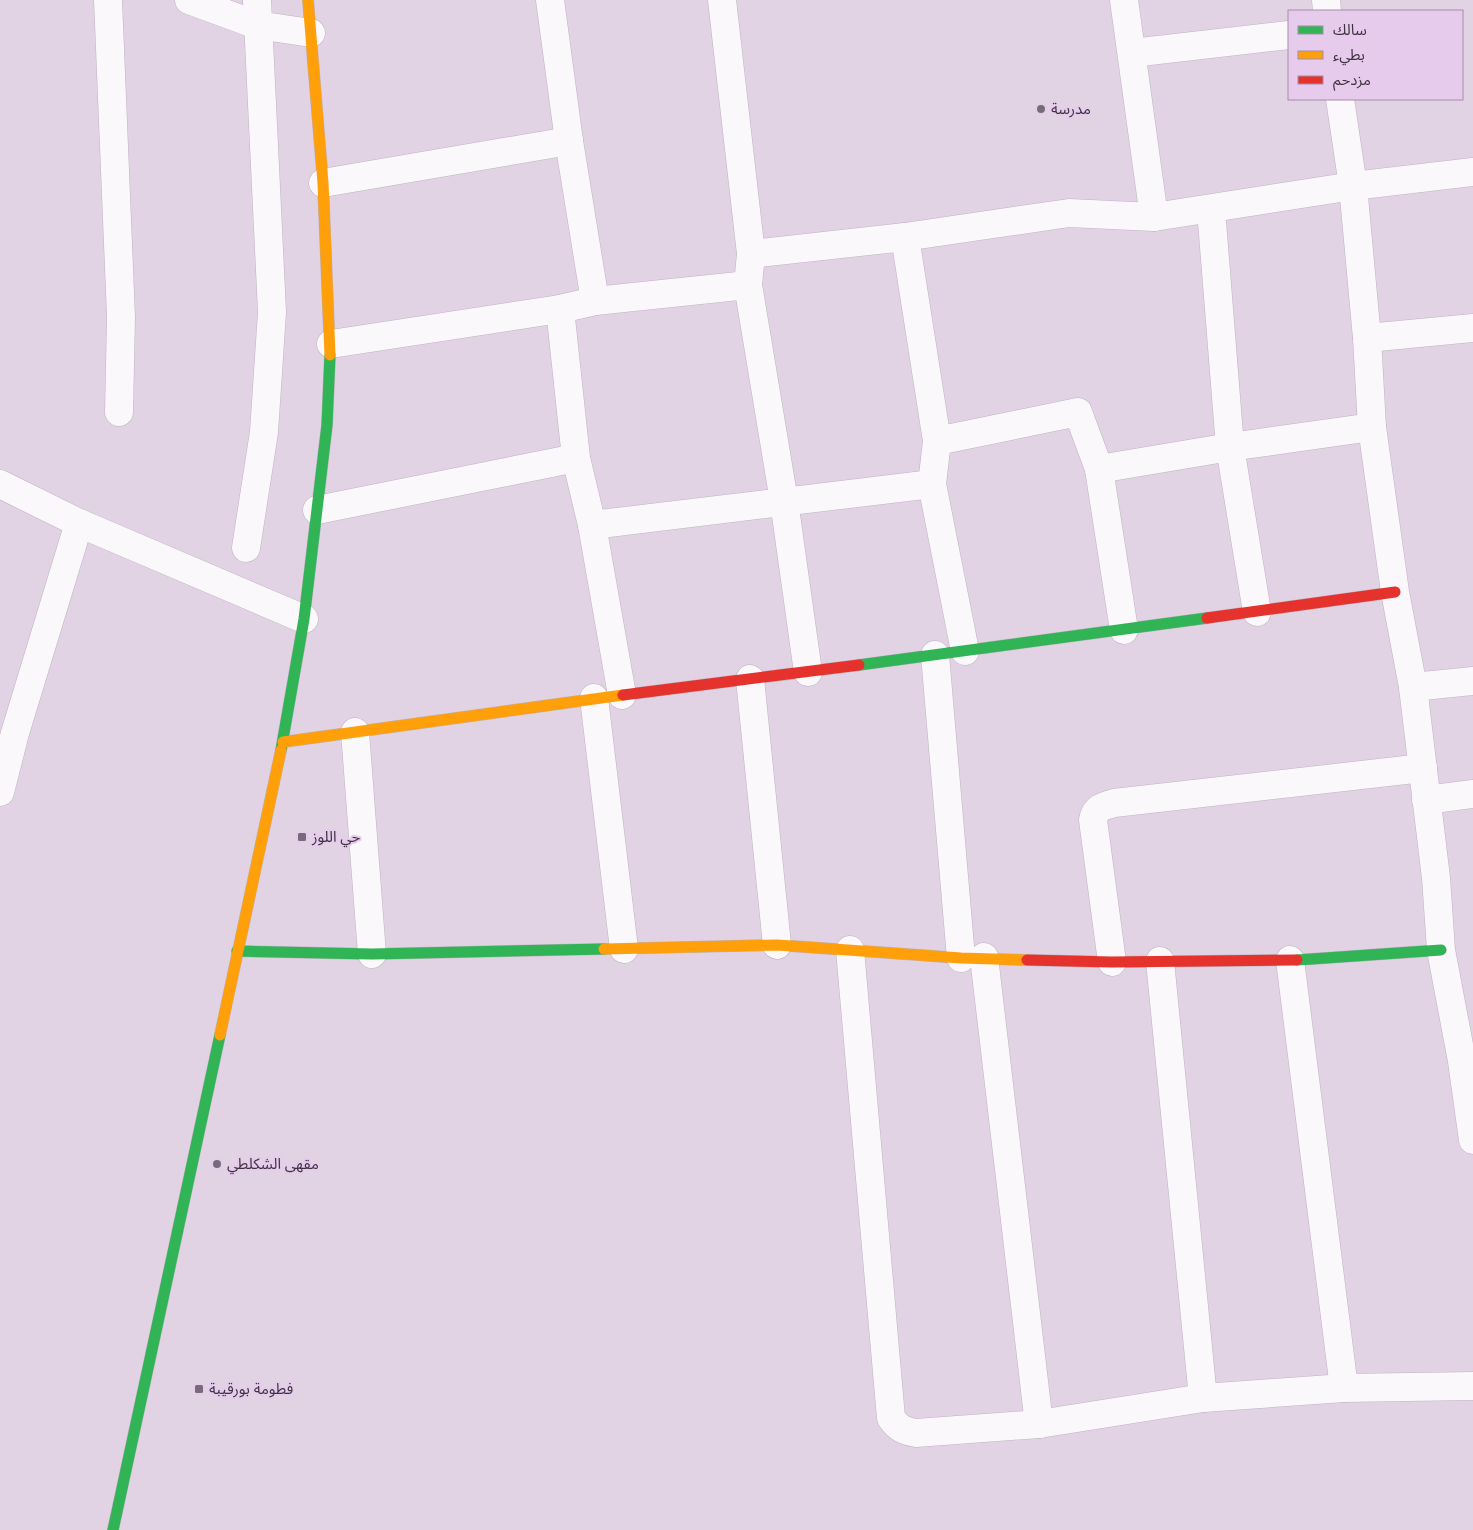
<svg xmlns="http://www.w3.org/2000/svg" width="1473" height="1530" viewBox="0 0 1473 1530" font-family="'Roboto Serif','Noto Sans Arabic',serif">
<rect width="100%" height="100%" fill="#e1d3e4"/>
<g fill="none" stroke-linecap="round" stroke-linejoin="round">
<g stroke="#beb3c0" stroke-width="29">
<g id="street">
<polyline points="108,0 121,317 119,412"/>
<polyline points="189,0 257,25 311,33"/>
<polyline points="550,0 569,141 595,301 560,309 576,458 592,525 622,695"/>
<polyline points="722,0 751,254 748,285 784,501 808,672"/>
<polyline points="1124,0 1154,217"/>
<polyline points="1326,0 1327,11"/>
<polyline points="1132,53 1289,35"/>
<polyline points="1340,99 1353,186 1367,338 1372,427 1395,592 1413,687 1436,878 1441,950 1462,1061 1473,1140"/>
<polyline points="323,183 569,141"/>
<polyline points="1211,209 1230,447 1257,612"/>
<polyline points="905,237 937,441 1078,412 1099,469"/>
<polyline points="751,254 905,237 1069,213 1154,217 1353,186 1473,172"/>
<polyline points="595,301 748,285"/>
<polyline points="1367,338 1473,328"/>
<polyline points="331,344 560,309"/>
<polyline points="937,441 932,484 965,651"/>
<polyline points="0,484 79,523 304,619"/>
<polyline points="317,510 576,458"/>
<polyline points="592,525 932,484"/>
<polyline points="246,548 264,432 272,312 257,0"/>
<polyline points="1124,630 1099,469 1230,447 1372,427"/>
<polyline points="935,655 961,958"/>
<polyline points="750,679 777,945"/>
<polyline points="1413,687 1473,681"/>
<polyline points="594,698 624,949"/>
<polyline points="355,732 372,954"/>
<polyline points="0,792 15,733 79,523"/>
<polyline points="1426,800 1473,794"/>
<path d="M 850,950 L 891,1418 C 898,1428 904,1431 916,1433 L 1039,1424 L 1203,1398 L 1344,1388 L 1473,1386"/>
<polyline points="984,957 1039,1424"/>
<polyline points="1290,960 1344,1388"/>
<polyline points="1160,961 1203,1398"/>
<path d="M 1112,962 L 1093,820 C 1095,808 1103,806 1114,803 L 1423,768"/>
</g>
</g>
<g stroke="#beb3c0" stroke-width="12">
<g id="fast">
<polyline points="859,665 1207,618"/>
<polyline points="281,750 304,619 327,425 330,355"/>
<polyline points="237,951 372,954 604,949"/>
<polyline points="1297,960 1441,950"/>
<polyline points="113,1530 220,1035"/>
</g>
</g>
<g stroke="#beb3c0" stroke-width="12">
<g id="slow">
<polyline points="308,0 323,183 330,355"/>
<polyline points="283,742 623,695"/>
<polyline points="604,949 777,945 961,958 1027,960"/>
<polyline points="220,1035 281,750"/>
</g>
</g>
<g stroke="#beb3c0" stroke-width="12">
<g id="jam">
<polyline points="1207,618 1395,592"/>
<polyline points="623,695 859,665"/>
<polyline points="1027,960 1112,962 1297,960"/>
</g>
</g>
<use href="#street" stroke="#faf8fb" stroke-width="28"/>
<use href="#fast" stroke="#30b455" stroke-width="11"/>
<use href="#slow" stroke="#ff9f0a" stroke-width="11"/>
<use href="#jam" stroke="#e5322d" stroke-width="11"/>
</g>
<g fill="#776b79" stroke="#e6cbec" stroke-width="2">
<circle cx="1041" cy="109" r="5"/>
<rect x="297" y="832" width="10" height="10" rx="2.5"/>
<circle cx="217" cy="1164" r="5"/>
<rect x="194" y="1384" width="10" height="10" rx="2.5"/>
</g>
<g text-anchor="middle" stroke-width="4" stroke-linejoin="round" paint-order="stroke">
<g font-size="15" fill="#3e3340" stroke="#e6cbec" text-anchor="start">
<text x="1051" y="114">مدرسة</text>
<text x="312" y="842">حي اللوز</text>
<text x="227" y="1169">مقهى الشكلطي</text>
<text x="209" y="1394">فطومة بورقيبة</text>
</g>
</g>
<rect x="1288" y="10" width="175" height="90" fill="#e6cbec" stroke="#a38ea7"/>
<rect x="1298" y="26" width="25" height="8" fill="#30b455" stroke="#a38ea7"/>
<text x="1333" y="35" font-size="15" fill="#3e3340">سالك</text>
<rect x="1298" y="51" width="25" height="8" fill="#ff9f0a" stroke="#a38ea7"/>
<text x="1333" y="60" font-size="15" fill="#3e3340">بطيء</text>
<rect x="1298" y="76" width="25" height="8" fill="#e5322d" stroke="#a38ea7"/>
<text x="1333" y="85" font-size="15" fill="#3e3340">مزدحم</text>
</svg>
